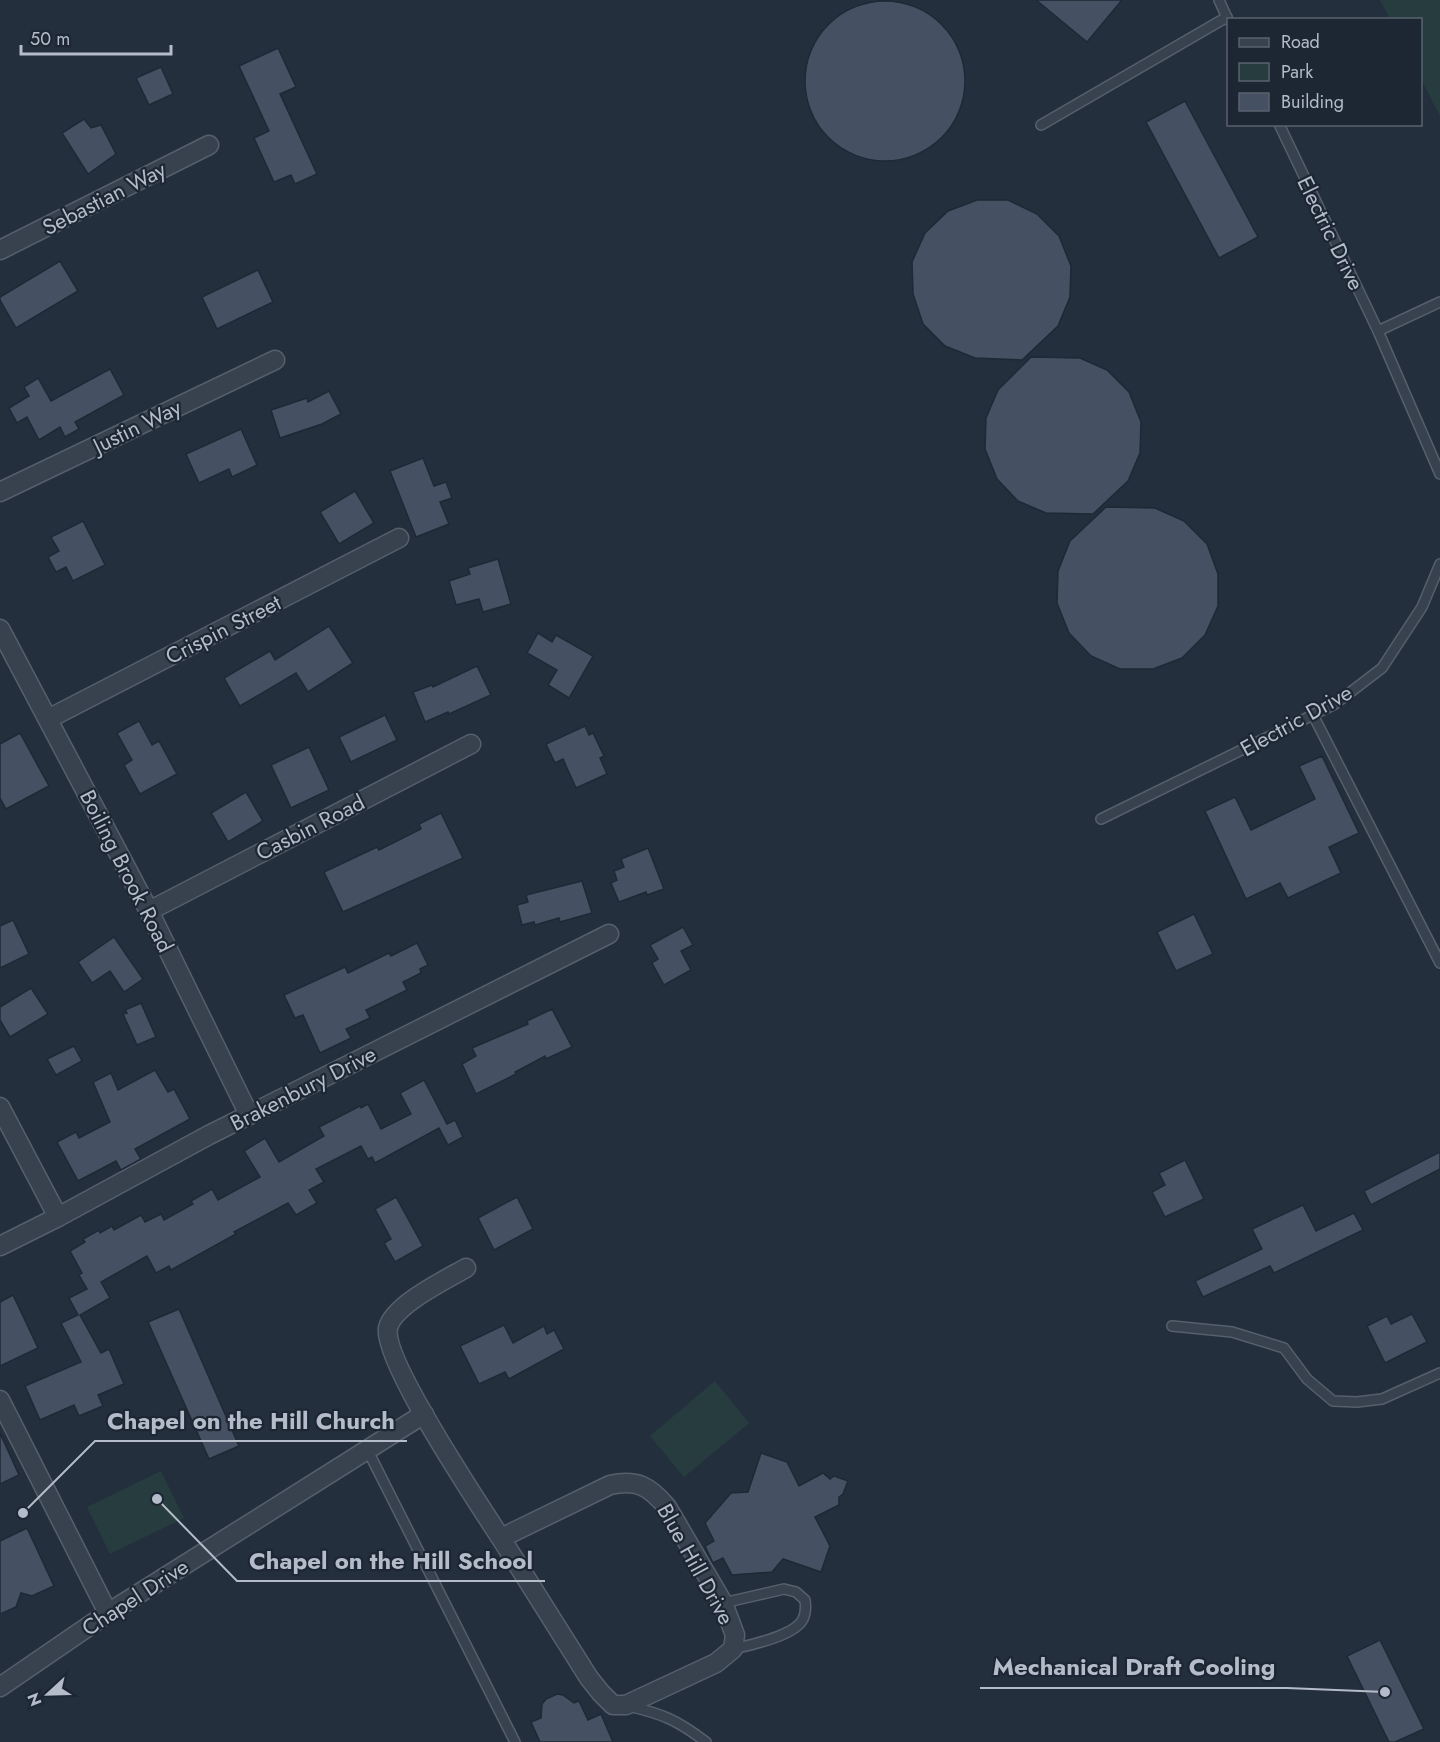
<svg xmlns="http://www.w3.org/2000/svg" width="1440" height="1742" viewBox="0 0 1440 1742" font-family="Jost,sans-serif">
<rect width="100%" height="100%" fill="#242f3e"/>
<g fill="#263c3f">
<polygon points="1380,0 1440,0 1440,116 1421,79 1420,20 1390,19"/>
<polygon points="715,1381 749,1423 684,1477 650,1436"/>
<polygon points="161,1471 184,1518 110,1554 87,1507"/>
</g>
<g fill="#455162" stroke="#1f2835" stroke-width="1.5">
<polygon points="1036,0 1122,0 1087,42"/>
<circle cx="885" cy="81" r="80"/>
<polygon points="278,48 296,87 280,94 317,174 295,184 291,175 274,182 254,138 269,131 239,66"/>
<polygon points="161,67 173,94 149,105 136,78"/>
<polygon points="1185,101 1258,237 1219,258 1146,122"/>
<polygon points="84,119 91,128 101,125 116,154 88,174 62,133"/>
<polygon points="977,200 1008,200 1037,214 1059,236 1071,266 1070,297 1058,326 1022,360 975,358 945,346 923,324 913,294 912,262 925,233 948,211"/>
<polygon points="60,261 78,291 16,328 0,300 0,297"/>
<polygon points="258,270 273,302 217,329 202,297"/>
<polygon points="1031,357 1080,358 1107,370 1129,392 1141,422 1140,453 1128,481 1093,514 1046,513 1018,501 997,479 985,449 986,418 998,390"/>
<polygon points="110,369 124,395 75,422 79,429 65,437 60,427 39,440 27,417 17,423 9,408 29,396 24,387 38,378 51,401"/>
<polygon points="329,391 341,414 322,424 280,438 271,410 307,398 308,402"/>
<polygon points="241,429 257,465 232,477 229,469 199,483 186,454"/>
<polygon points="423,458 434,486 446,482 452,498 440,502 449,524 416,537 390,471"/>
<polygon points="355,491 374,523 339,544 320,512"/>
<polygon points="1106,507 1155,508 1184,521 1207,544 1218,574 1218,606 1205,635 1182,658 1153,669 1120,669 1091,656 1069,633 1057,603 1058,571 1070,541"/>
<polygon points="83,521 105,565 73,581 66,567 56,572 48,557 59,551 51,537"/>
<polygon points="498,559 511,604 483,612 479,599 456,605 449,581 470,574 468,568"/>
<polygon points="329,626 353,663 308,692 296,673 240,706 224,678 270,651 275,660"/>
<polygon points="538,633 552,642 556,635 593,656 569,698 548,685 557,670 527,653"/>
<polygon points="477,666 491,695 449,714 448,712 425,722 413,692 432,685 433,687"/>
<polygon points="385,715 397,740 351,762 339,737"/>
<polygon points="139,721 152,745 159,741 177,774 140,794 124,765 132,760 117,733"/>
<polygon points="585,726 589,735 593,733 604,756 600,758 607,774 576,788 563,759 555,763 546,744"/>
<polygon points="20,733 49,786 6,809 0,798 0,744"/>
<polygon points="309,747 329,790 291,808 271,765"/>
<polygon points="1322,756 1359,833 1329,847 1341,873 1288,898 1280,883 1246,899 1205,811 1235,797 1251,830 1315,799 1299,766"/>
<polygon points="246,792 263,821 228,842 211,813"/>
<polygon points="441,813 463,858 343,912 324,872 377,847 379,850 421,829 419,824"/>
<polygon points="648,848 664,889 647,895 646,892 619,902 611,883 617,880 614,871 624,867 621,859"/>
<polygon points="582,881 592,913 560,922 559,918 535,925 534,922 522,925 517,905 528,902 526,895"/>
<polygon points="1194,914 1213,954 1176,971 1157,932"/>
<polygon points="13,920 29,954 0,968 0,926"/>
<polygon points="683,927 693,945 681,951 691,970 664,985 652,963 658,959 650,945"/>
<polygon points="114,937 143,979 124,992 110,971 92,983 78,962"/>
<polygon points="417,943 428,965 420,969 421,973 403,982 407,990 366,1010 370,1018 346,1029 351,1038 320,1053 303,1015 295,1018 284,995 345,967 348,973 389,953 391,956"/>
<polygon points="31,988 48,1014 10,1037 0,1020 0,1007"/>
<polygon points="141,1003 156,1037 137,1045 123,1014 127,1013 125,1010"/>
<polygon points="552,1009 572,1047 546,1059 545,1056 515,1072 516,1074 476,1094 462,1064 476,1056 472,1048 528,1024 527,1021"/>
<polygon points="74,1046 82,1061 56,1075 47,1059"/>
<polygon points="155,1070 168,1092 174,1089 190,1119 135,1149 141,1159 121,1170 116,1161 78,1181 57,1142 76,1132 79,1138 110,1122 93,1082 111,1073 118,1090"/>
<polygon points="424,1080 447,1124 455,1120 463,1137 448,1145 439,1128 375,1163 372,1157 368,1159 361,1146 316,1169 324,1182 309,1190 317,1203 296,1215 288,1203 234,1232 236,1234 171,1270 169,1266 156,1273 147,1256 101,1282 110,1298 80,1315 101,1353 109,1349 124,1384 98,1395 103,1406 79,1416 74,1405 40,1420 25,1386 81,1362 61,1323 78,1315 69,1298 87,1289 79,1275 82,1273 70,1251 85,1242 83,1239 99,1230 100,1233 112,1226 114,1230 141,1215 145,1222 161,1214 164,1220 193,1204 191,1201 212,1189 218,1200 260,1177 244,1151 265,1138 279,1162 324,1136 319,1127 360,1106 361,1108 368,1104 381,1129 411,1114 400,1093"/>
<polygon points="1440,1152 1440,1169 1371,1205 1364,1191"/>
<polygon points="1185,1160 1204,1199 1165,1217 1152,1192 1165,1185 1159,1173"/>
<polygon points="396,1197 423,1246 395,1262 384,1243 391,1239 375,1209"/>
<polygon points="517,1197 533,1229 494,1250 478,1218"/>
<polygon points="1303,1205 1316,1231 1354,1213 1363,1230 1274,1273 1270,1266 1203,1297 1195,1281 1262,1249 1252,1229"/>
<polygon points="13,1295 38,1348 0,1366 0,1302"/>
<polygon points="179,1309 239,1446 209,1459 148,1322"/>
<polygon points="1412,1314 1427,1342 1385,1363 1367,1326 1387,1316 1391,1324"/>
<polygon points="504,1325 513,1343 544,1326 547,1334 554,1330 564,1349 509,1379 505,1372 479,1384 460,1346"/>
<polygon points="0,1433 19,1475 0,1484"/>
<polygon points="761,1453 787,1462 799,1486 823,1473 830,1479 834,1476 848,1481 843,1494 839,1497 839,1505 815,1517 830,1546 821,1572 783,1559 772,1572 732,1575 723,1558 713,1563 705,1546 714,1541 705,1523 731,1493 748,1492"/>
<polygon points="27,1528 54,1586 32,1596 21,1593 16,1607 0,1614 0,1541"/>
<polygon points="1380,1640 1424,1729 1395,1742 1389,1742 1347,1656"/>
<polygon points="557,1694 563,1695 574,1703 579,1701 588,1720 601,1714 613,1742 540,1742 531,1722 541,1718 542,1704 546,1699"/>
</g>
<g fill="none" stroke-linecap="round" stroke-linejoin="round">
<g stroke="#565f6c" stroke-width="12">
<g id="service">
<polyline points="1219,0 1228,20"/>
<polyline points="1279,124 1378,331 1440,474"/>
<polyline points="1041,125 1227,17"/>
<polyline points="1378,331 1440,302"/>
<polyline points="1313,715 1440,963"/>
<polyline points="1101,819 1335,704 1382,668 1422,607 1440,564"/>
<polyline points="1172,1326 1232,1332 1284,1348 1307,1379 1333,1401 1357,1402 1382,1399 1440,1373"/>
<polyline points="367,1449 515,1742"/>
<path d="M 723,1603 L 784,1589 L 796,1592 L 805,1600 C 806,1607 806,1613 803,1619 C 795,1636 750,1645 733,1649"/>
<path d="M 628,1706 C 663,1714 677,1720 706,1742"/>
</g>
</g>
<g stroke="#565f6c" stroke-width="21">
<g id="minor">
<polyline points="0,250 209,145"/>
<polyline points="0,492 275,360"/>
<polyline points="0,629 149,911 249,1115"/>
<polyline points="48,719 399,538"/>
<polyline points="149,911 471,744"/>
<polyline points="0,1107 58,1217"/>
<polyline points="0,1246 58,1217 209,1135 609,934"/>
<path d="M 466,1268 C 447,1279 393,1305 388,1328 C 382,1360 482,1509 504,1543 C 532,1588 561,1633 589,1678 L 601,1693 L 613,1705 L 626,1705 L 716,1663 L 733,1649 L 735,1635 L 723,1603 L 667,1507 C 649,1486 637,1479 610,1485 L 501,1538"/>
<polyline points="0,1400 108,1613"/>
<polyline points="0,1687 108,1613 424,1414"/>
</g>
</g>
<use href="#service" stroke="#38414e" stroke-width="9"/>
<use href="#minor" stroke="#38414e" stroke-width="18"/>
</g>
<g text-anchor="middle" stroke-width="4.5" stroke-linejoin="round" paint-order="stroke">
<g font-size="22" fill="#b4bcc9" stroke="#1d2633">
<text transform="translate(104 198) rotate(-27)" y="8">Sebastian Way</text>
<text transform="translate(1331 233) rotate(64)" y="8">Electric Drive</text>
<text transform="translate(137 426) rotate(-26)" y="8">Justin Way</text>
<text transform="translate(223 629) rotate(-27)" y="8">Crispin Street</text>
<text transform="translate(1296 720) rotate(-29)" y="8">Electric Drive</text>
<text transform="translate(310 827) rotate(-27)" y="8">Casbin Road</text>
<text transform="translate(127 871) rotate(63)" y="8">Boiling Brook Road</text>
<text transform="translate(303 1088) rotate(-27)" y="8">Brakenbury Drive</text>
<text transform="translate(696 1564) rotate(61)" y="8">Blue Hill Drive</text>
<text transform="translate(135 1597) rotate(-33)" y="8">Chapel Drive</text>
</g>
</g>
<path fill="none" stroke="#b4bcc9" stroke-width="2" d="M23 1513L95 1441H407M157 1499L237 1581H545M1385 1692L1287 1688H980"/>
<g fill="#b4bcc9" stroke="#1d2633" stroke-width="2">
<circle cx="23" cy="1513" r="6"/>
<circle cx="157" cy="1499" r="6"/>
<circle cx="1385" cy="1692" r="6"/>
</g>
<g font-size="24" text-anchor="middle" font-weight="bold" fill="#b4bcc9" stroke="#1d2633" stroke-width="4.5" stroke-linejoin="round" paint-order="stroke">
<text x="251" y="1429">Chapel on the Hill Church</text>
<text x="391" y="1569">Chapel on the Hill School</text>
<text x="1134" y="1675">Mechanical Draft Cooling</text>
</g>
<rect x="1227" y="18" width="195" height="108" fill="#1d2633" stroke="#59626f" stroke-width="1.5"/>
<rect x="1239" y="38" width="30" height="9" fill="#38414e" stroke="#59626f" stroke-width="1.5"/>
<text x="1281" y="48" font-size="18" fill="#b4bcc9">Road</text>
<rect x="1239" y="63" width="30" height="18" fill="#263c3f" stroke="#59626f" stroke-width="1.5"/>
<text x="1281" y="78" font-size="18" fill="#b4bcc9">Park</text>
<rect x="1239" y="93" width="30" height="18" fill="#455162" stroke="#59626f" stroke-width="1.5"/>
<text x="1281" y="108" font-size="18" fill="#b4bcc9">Building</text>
<g transform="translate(48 1694) rotate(248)" stroke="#1d2633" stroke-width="4.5" paint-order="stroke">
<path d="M0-4.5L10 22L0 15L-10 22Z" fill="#b4bcc9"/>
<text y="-9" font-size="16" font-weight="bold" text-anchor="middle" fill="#b4bcc9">N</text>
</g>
<path d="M21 45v9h150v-9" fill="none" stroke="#b4bcc9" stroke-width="3"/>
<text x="30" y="45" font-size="18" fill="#b4bcc9" stroke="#1d2633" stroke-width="4.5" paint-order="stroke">50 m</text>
</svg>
